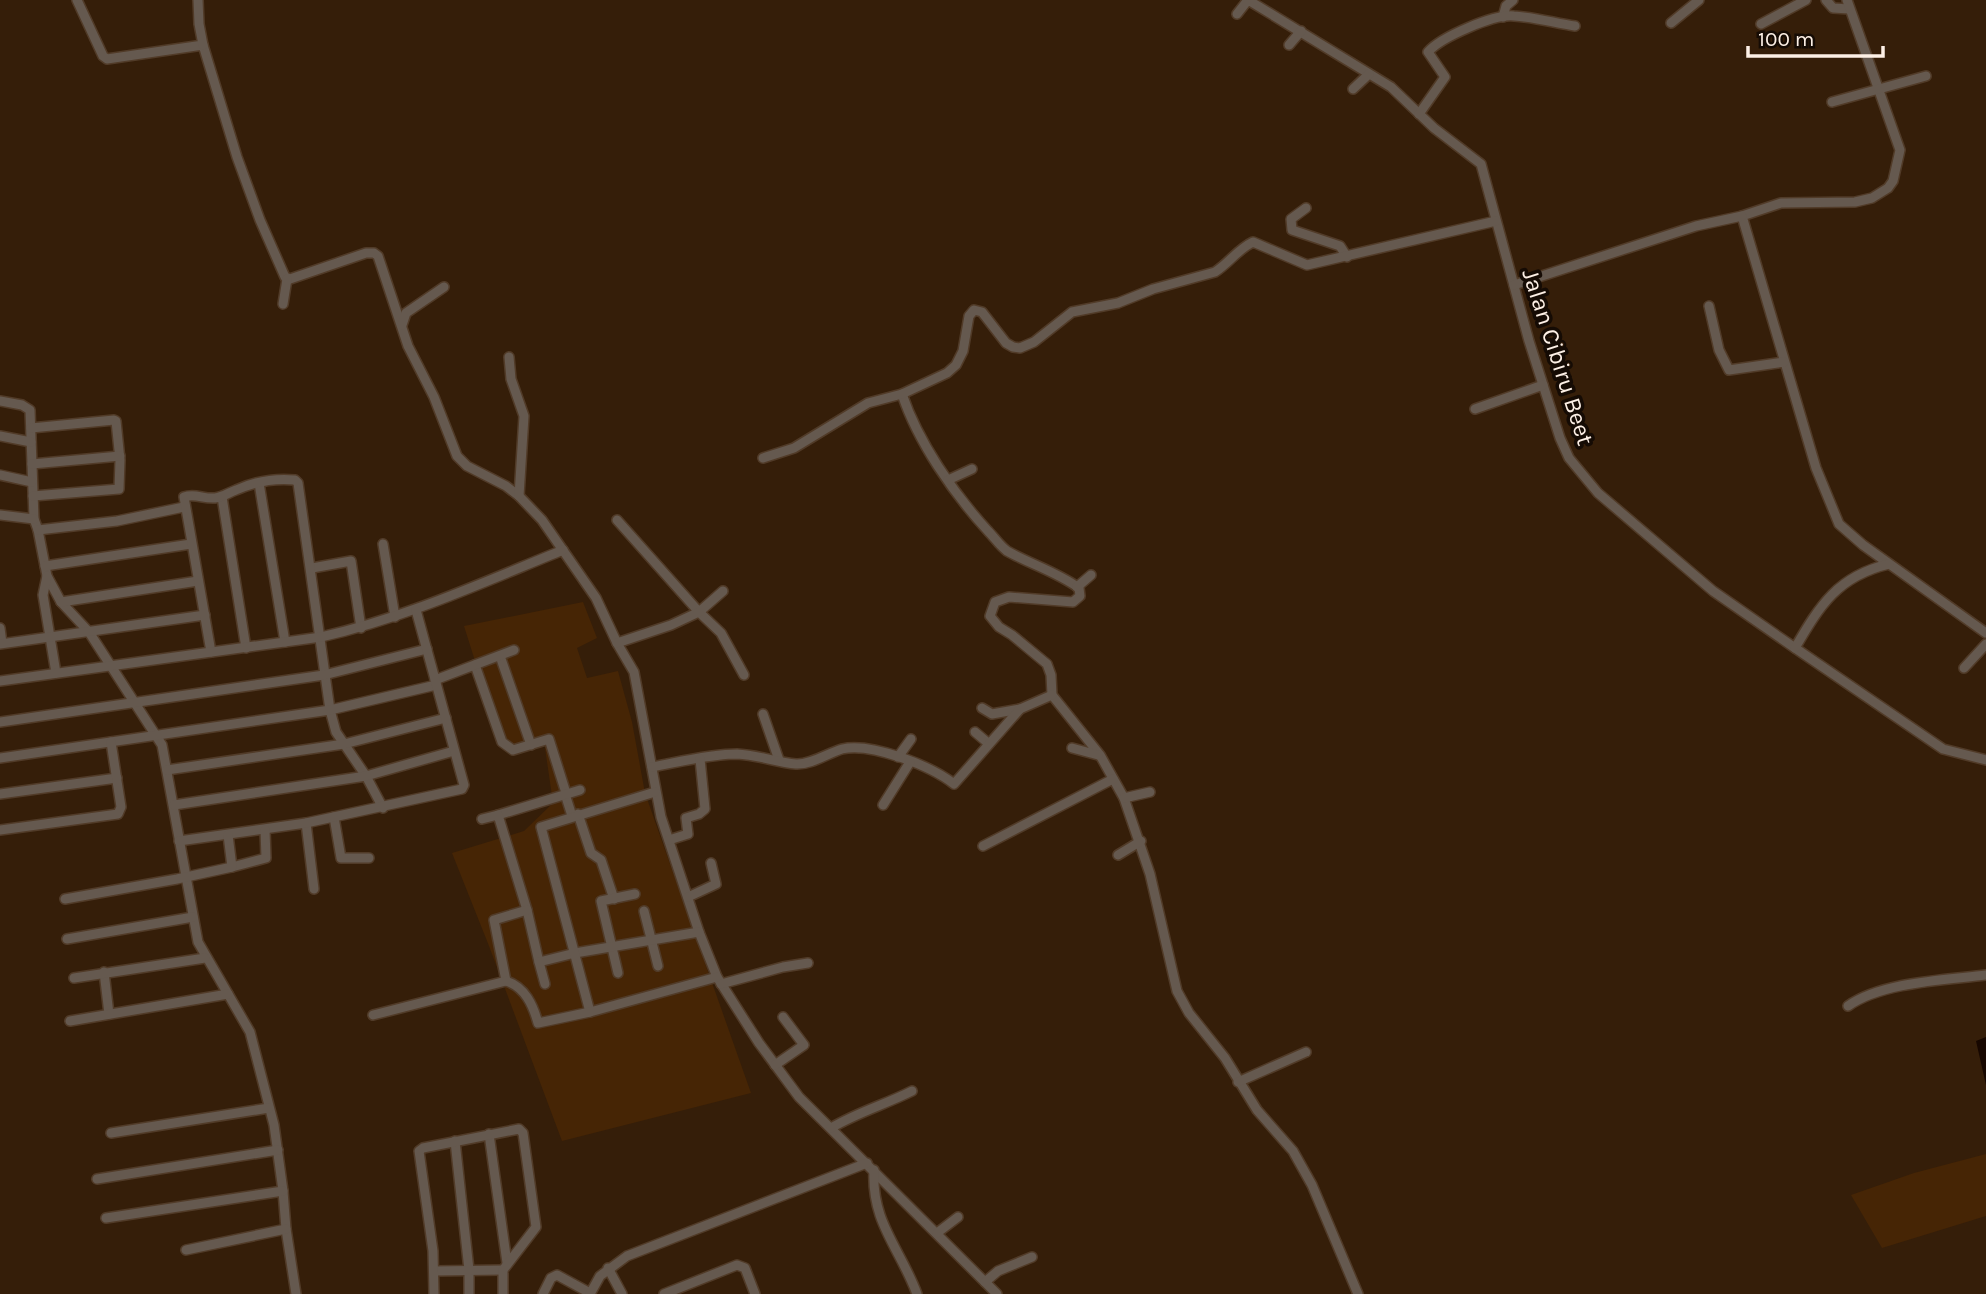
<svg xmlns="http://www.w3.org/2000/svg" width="1986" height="1294" viewBox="0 0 1986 1294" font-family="Karla,sans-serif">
<rect width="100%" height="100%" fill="#351e09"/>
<g fill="#462505">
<polygon points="583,602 597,638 577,648 587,678 618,671 632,722 645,793 751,1093 562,1141 489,946 452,853 524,831 553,803 544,741 503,750 464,626"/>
<polygon points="1986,1154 1986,1216 1882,1248 1851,1195 1914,1173"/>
</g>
<polygon fill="#170700" points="1986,1037 1986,1085 1976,1041"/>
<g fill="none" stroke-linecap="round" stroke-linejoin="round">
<g stroke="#513b28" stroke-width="12">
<g id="minor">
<polyline points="77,0 103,56 107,59 203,45 237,157 260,220 285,277 290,279 366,253 374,253 378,256 408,346 434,397 457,456 467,466 506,486 519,496 542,520 596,598 617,643 634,672 661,817 699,932 717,977 759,1043 799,1097 997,1294"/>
<polyline points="198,0 199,24 203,45"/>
<polyline points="1826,0 1833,8 1849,9"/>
<polyline points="1847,0 1900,150 1893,181 1888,188 1872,198 1855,202 1781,203 1742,216 1816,468 1839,524 1863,545 1986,633"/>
<polyline points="1237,14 1248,0 1391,87 1434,128 1481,164 1529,341 1560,438 1569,458 1598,493 1713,591 1795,648 1943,749 1986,760"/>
<polyline points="1503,17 1506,6 1513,0"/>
<polyline points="1671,23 1699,0"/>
<polyline points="1761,24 1806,0"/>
<polyline points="1289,45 1301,31"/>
<polyline points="1353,89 1369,74"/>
<polyline points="1832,102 1926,76"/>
<path d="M 1419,114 L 1445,77 L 1428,52 C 1441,37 1494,14 1514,16 C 1534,17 1555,23 1575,26"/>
<polyline points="1306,208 1291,219 1292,230 1340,246 1347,257"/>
<polyline points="1514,285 1696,226 1742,216"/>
<polyline points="283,304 287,279"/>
<polyline points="1709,306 1719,350 1729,370 1784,362"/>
<polyline points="402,325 406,313 444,287"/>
<polyline points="509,357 511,379 524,416 519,496"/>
<path d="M 902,394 C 918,442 954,494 988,531 C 994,537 1000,546 1007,551 C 1030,564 1057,572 1079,588 L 1080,596 L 1073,602 L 1009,597 L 995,602 L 990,616 L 999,627 L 1012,635 L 1047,664 L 1051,675 L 1052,695 L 1100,755 L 1124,798 L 1150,874 L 1177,991 L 1189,1013 L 1225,1058 L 1257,1110 L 1293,1151 L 1312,1185 L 1358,1294"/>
<polyline points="0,401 22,405 30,410 34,519 38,530 47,576 61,602 89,632 162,745 198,942 250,1032 274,1125 283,1191 286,1229 296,1294"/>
<polyline points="1475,409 1543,385"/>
<polyline points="31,428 114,420 116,421 120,460 119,489 33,496"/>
<polyline points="0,436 31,442"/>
<path d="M 763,458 L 794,448 L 868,403 L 902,394 L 947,373 L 956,365 L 963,351 L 969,316 L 974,310 L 982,312 L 1006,343 L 1013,347 L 1020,348 L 1034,342 L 1072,312 L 1118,303 L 1153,289 L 1215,272 C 1229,263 1238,249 1253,242 L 1307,265 L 1496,221"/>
<polyline points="32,464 120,456"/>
<polyline points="0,475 32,482"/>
<polyline points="948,480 972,469"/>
<polyline points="259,483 285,642"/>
<polyline points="222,497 246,648"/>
<polyline points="0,515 34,519"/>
<polyline points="617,520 699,612 721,633 744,675"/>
<polyline points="38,530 117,521 184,507"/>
<polyline points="383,544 395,617"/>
<polyline points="45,566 191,544"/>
<polyline points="312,568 351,561 361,628"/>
<polyline points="47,576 43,595 56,673"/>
<polyline points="1077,587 1091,575"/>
<polyline points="61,602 198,581"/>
<polyline points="0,628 2,643"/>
<polyline points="617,643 671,625 699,612 723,591"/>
<polyline points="0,644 205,615"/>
<path d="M 1795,648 C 1820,605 1838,576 1889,564"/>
<path d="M 211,652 L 184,497 C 195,493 203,499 215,498 C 223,497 228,493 236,490 C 254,482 275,478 295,480 L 298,483 L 330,710 L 336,732 L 366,776 L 383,808"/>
<polyline points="500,656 531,745"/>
<polyline points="475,665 502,742 513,750 549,739 566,793"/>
<polyline points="1964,668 1986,644"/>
<polyline points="435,680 514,650"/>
<path d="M 0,681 L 321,637 C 405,618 484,582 563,550"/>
<polyline points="982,708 992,714 1020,709"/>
<polyline points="763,714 779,760"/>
<polyline points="0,722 324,675 427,649"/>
<polyline points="975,732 988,743"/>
<polyline points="1072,748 1098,755"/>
<polyline points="898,757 911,739"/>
<polyline points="0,758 330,710 436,685"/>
<path d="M 652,767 C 679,762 710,754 737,754 C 758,755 776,762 796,764 C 811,765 828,753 842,749 C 871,742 931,766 954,784 L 1020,709 L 1052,695"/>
<polyline points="167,770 344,744 446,718"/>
<polyline points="0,794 117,778"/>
<polyline points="565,794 572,816"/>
<polyline points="1124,798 1150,792"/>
<polyline points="174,805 366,776 454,751"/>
<polyline points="883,805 910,762"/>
<polyline points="578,814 591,853 601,860 614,899"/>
<polyline points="498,815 580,790"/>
<polyline points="334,817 341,858 369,858"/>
<polyline points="482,819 498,815 527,910 539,962"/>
<polyline points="306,823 314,889"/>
<polyline points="0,830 118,814 121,807 111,742"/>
<polyline points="669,840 688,834 686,818 699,814 705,809 700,759"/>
<polyline points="179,841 306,823 462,789 464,785 416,610"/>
<polyline points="983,846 1113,779"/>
<polyline points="1118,855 1141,841"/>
<polyline points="232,867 266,858 265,830"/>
<polyline points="688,897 716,884 711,863"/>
<polyline points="65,899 177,879 232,867 228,835"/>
<polyline points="644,911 658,966"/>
<polyline points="67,939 193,917"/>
<polyline points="104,972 109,1014"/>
<polyline points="618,973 601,901 635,894"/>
<polyline points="74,978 205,958"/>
<polyline points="506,981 494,920 527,910"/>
<polyline points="545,984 539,962 575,953 699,932"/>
<polyline points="721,984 783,967 808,963"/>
<path d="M 1848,1006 C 1882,982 1945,980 1986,975"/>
<polyline points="590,1012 541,827 655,792"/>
<path d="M 373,1015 L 506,981 C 525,987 533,1005 538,1023 L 590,1012 L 717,977"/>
<polyline points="70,1021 228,994"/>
<polyline points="775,1065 804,1045 783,1017"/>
<polyline points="1238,1082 1306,1052"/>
<path d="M 831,1128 C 858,1112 884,1105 912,1091"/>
<polyline points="111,1133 269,1108"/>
<polyline points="489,1134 507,1263"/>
<polyline points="455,1141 469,1270 469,1294"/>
<path d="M 874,1170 C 871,1222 900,1248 917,1294"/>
<polyline points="97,1179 278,1150"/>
<polyline points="106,1218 283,1191"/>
<polyline points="937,1233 958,1217"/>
<polyline points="186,1250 286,1229"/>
<polyline points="608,1268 622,1294"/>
<polyline points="434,1271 503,1270"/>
<polyline points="985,1282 998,1271 1032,1257"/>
<polyline points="434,1294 433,1251 419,1151 423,1148 519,1129 523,1133 536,1227 503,1270 503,1294"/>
<polyline points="543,1294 551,1278 557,1275 590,1293"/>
<polyline points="590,1294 600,1276 627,1256 867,1163"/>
<polyline points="664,1294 737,1265 745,1268 755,1294"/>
</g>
</g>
<use href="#minor" stroke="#65594f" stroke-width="9"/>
</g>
<g text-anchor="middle" stroke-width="7" stroke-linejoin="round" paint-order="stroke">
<g font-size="24" fill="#fdf0e6" stroke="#150b04">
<text transform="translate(1558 357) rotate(72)" y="8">Jalan Cibiru Beet</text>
</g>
</g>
<path d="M1748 46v10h135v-10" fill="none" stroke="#fdf0e6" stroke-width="3.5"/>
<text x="1758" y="46" font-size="21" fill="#fdf0e6" stroke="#150b04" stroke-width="5" paint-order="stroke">100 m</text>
</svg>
